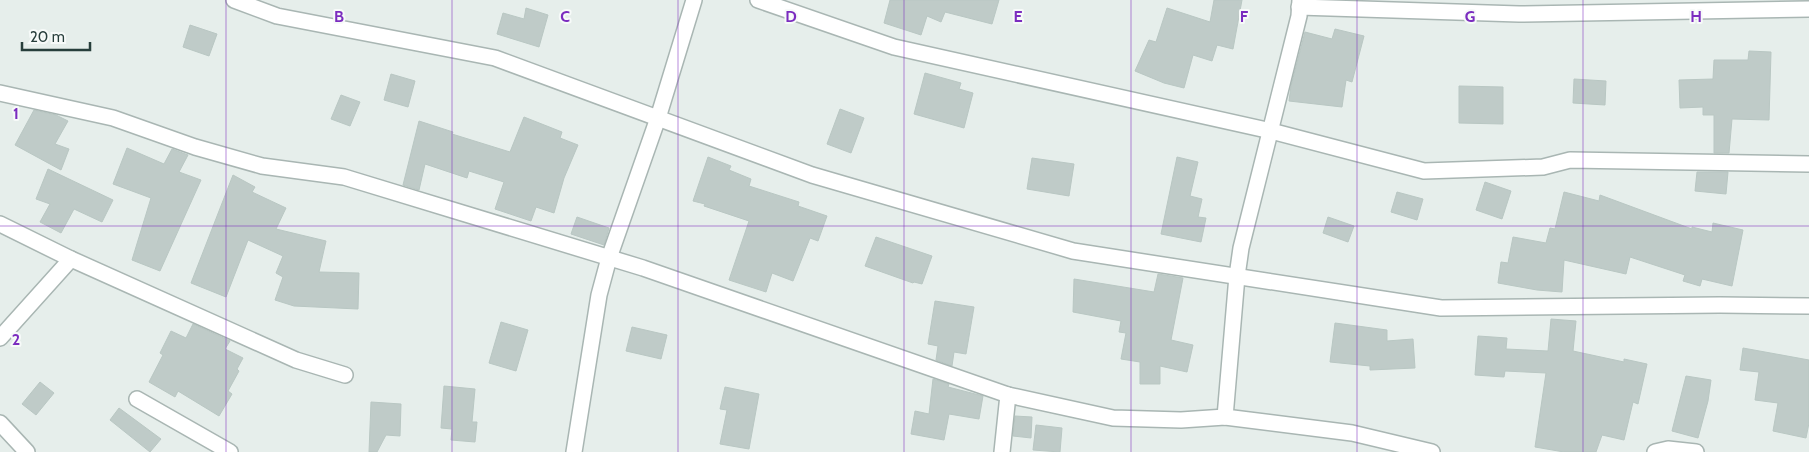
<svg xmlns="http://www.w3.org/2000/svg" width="1809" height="452" viewBox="0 0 1809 452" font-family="Cabin,sans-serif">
<rect width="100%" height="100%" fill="#e6eeeb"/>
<g fill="#bfcbc8" stroke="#b9c7c3">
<polygon points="890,0 999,0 992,24 945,12 941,22 927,16 921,35 884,23"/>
<polygon points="1214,0 1242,0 1233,49 1217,45 1212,61 1193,55 1184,88 1164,83 1135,71 1149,40 1156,42 1167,8 1210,22"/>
<polygon points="526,8 548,15 539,47 497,34 503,13 524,19"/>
<polygon points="190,25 217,34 209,56 183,47"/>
<polygon points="1335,29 1364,36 1352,82 1346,80 1342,107 1289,101 1291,86 1305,32 1332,39"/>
<polygon points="1749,51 1771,52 1769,120 1732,119 1729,153 1714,153 1714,115 1703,115 1703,107 1680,108 1679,80 1713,79 1714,60 1748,60"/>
<polygon points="925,73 961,83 959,89 973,93 964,128 914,114"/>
<polygon points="391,74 415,81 408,107 384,100"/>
<polygon points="1574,79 1606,81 1605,105 1573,103"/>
<polygon points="1459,86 1503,87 1503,124 1459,123"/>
<polygon points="341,95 360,102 350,126 331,119"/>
<polygon points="840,109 864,118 851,153 827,144"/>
<polygon points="34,110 56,115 68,121 55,144 69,149 61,170 15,145"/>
<polygon points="524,117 562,132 560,138 578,145 564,178 554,213 536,207 531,221 495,209 504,182 469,171 467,178 425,164 419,190 403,185 419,121 453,132 452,134 510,152"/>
<polygon points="127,148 164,164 172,149 188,155 179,172 201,180 160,271 132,260 151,198 113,184"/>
<polygon points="708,157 731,166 729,170 751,179 749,186 799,202 798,206 827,216 818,241 810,238 793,281 772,273 766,292 729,280 749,221 704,206 705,204 693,201"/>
<polygon points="1177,157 1198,162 1190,196 1202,199 1198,217 1206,218 1201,242 1161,234"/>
<polygon points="1032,158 1074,164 1069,196 1027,189"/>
<polygon points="48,169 113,200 102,222 74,209 61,233 40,222 50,204 36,199"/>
<polygon points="1697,172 1728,172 1726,194 1695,191"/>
<polygon points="233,175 255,187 252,192 286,208 276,229 326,241 319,272 359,273 358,309 294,306 275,300 283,277 276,273 283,256 248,240 226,297 191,283"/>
<polygon points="1485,182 1511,191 1502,219 1476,210"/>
<polygon points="1397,192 1423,199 1417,220 1391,212"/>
<polygon points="1564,192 1599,201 1600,195 1692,229 1692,227 1712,232 1713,223 1743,230 1732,286 1702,279 1700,286 1683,281 1685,275 1630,257 1626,274 1564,260 1562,292 1537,290 1498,283 1501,262 1508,263 1513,237 1546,243 1550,228 1555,229"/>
<polygon points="577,217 609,228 604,245 571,234"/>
<polygon points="1328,217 1354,226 1348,242 1323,233"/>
<polygon points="876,237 932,256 922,284 914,282 913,283 865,266"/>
<polygon points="1158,274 1183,278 1171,340 1193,345 1187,372 1160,366 1160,384 1140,384 1140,362 1121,359 1126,333 1119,332 1121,321 1073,312 1074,279 1154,292"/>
<polygon points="935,301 974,307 966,354 954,352 952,366 936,360 938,346 928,344"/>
<polygon points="1551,319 1576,321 1573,351 1624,362 1624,359 1647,364 1638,404 1633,402 1624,440 1602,435 1596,452 1564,452 1535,447 1546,373 1505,371 1504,377 1475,375 1478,336 1507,338 1506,349 1548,351"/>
<polygon points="501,322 528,330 516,371 489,363"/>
<polygon points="1335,323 1387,330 1387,341 1413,339 1415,368 1370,370 1370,366 1330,362"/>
<polygon points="193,324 230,341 225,349 243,358 237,369 239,371 228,391 232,394 219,416 178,391 175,397 149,382 163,355 160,353 171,331 186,338"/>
<polygon points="632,327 667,335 661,359 626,351"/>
<polygon points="1743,348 1809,360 1809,423 1806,438 1773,431 1778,403 1755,400 1759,372 1740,370"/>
<polygon points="1686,376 1711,380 1708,401 1698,438 1672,431"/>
<polygon points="933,379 949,384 948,387 983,396 979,419 949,414 944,440 911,434 915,411 929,414"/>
<polygon points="40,382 54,393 36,415 22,404"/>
<polygon points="444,386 475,389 472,422 477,422 475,442 451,440 452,429 441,428"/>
<polygon points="725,387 759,394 749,449 720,444 727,410 720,409"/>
<polygon points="371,402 401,404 400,436 386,435 377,452 369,452"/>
<polygon points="119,408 161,439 150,452 110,420"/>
<polygon points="1015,416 1032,417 1031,438 1013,436"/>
<polygon points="1036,425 1062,428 1060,452 1033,450"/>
</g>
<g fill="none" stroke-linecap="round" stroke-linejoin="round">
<g stroke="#a9b6b3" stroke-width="18">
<g id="street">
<polyline points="234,0 277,16 495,58 812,175 1073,251 1441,308 1720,305 1809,306"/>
<polyline points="758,0 894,47 1271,131 1424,171 1543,167 1570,160 1809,164"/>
<polyline points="1299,7 1519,14 1809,9"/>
<polyline points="0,93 113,118 195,147 262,166 344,177 643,268 1008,395 1113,418 1181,420 1225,417 1352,433 1432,452"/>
<polyline points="0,224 71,259 296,360 345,375"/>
<polyline points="0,338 71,259"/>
<polyline points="137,399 230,452"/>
<polyline points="1225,417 1237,276 1241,248 1299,16 1300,0"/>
<polyline points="0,423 27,452"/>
<polyline points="574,452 599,295 609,258 658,118 694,0"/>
<polyline points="1002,452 1008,395"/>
<polyline points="1655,452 1668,449 1696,452"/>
</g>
</g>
<use href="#street" stroke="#fff" stroke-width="15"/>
</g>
<path fill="none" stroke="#7b2cbf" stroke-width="1" stroke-opacity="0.55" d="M 226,0 L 226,452M 452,0 L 452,452M 678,0 L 678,452M 904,0 L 904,452M 1131,0 L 1131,452M 1357,0 L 1357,452M 1583,0 L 1583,452M 0,226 L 1809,226"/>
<g font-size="16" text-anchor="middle" font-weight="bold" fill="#7b2cbf" stroke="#f7faf9" stroke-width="4" stroke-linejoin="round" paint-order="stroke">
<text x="339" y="22">B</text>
<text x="565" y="22">C</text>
<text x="791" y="22">D</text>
<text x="1018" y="22">E</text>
<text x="1244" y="22">F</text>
<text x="1470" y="22">G</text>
<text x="1696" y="22">H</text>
<text x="16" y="119">1</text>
<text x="16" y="345">2</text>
</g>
<path d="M22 42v8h68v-8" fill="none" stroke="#273e3b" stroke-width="2.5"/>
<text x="30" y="42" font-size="15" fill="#273e3b" stroke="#f7faf9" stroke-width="4" paint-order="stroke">20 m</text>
</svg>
